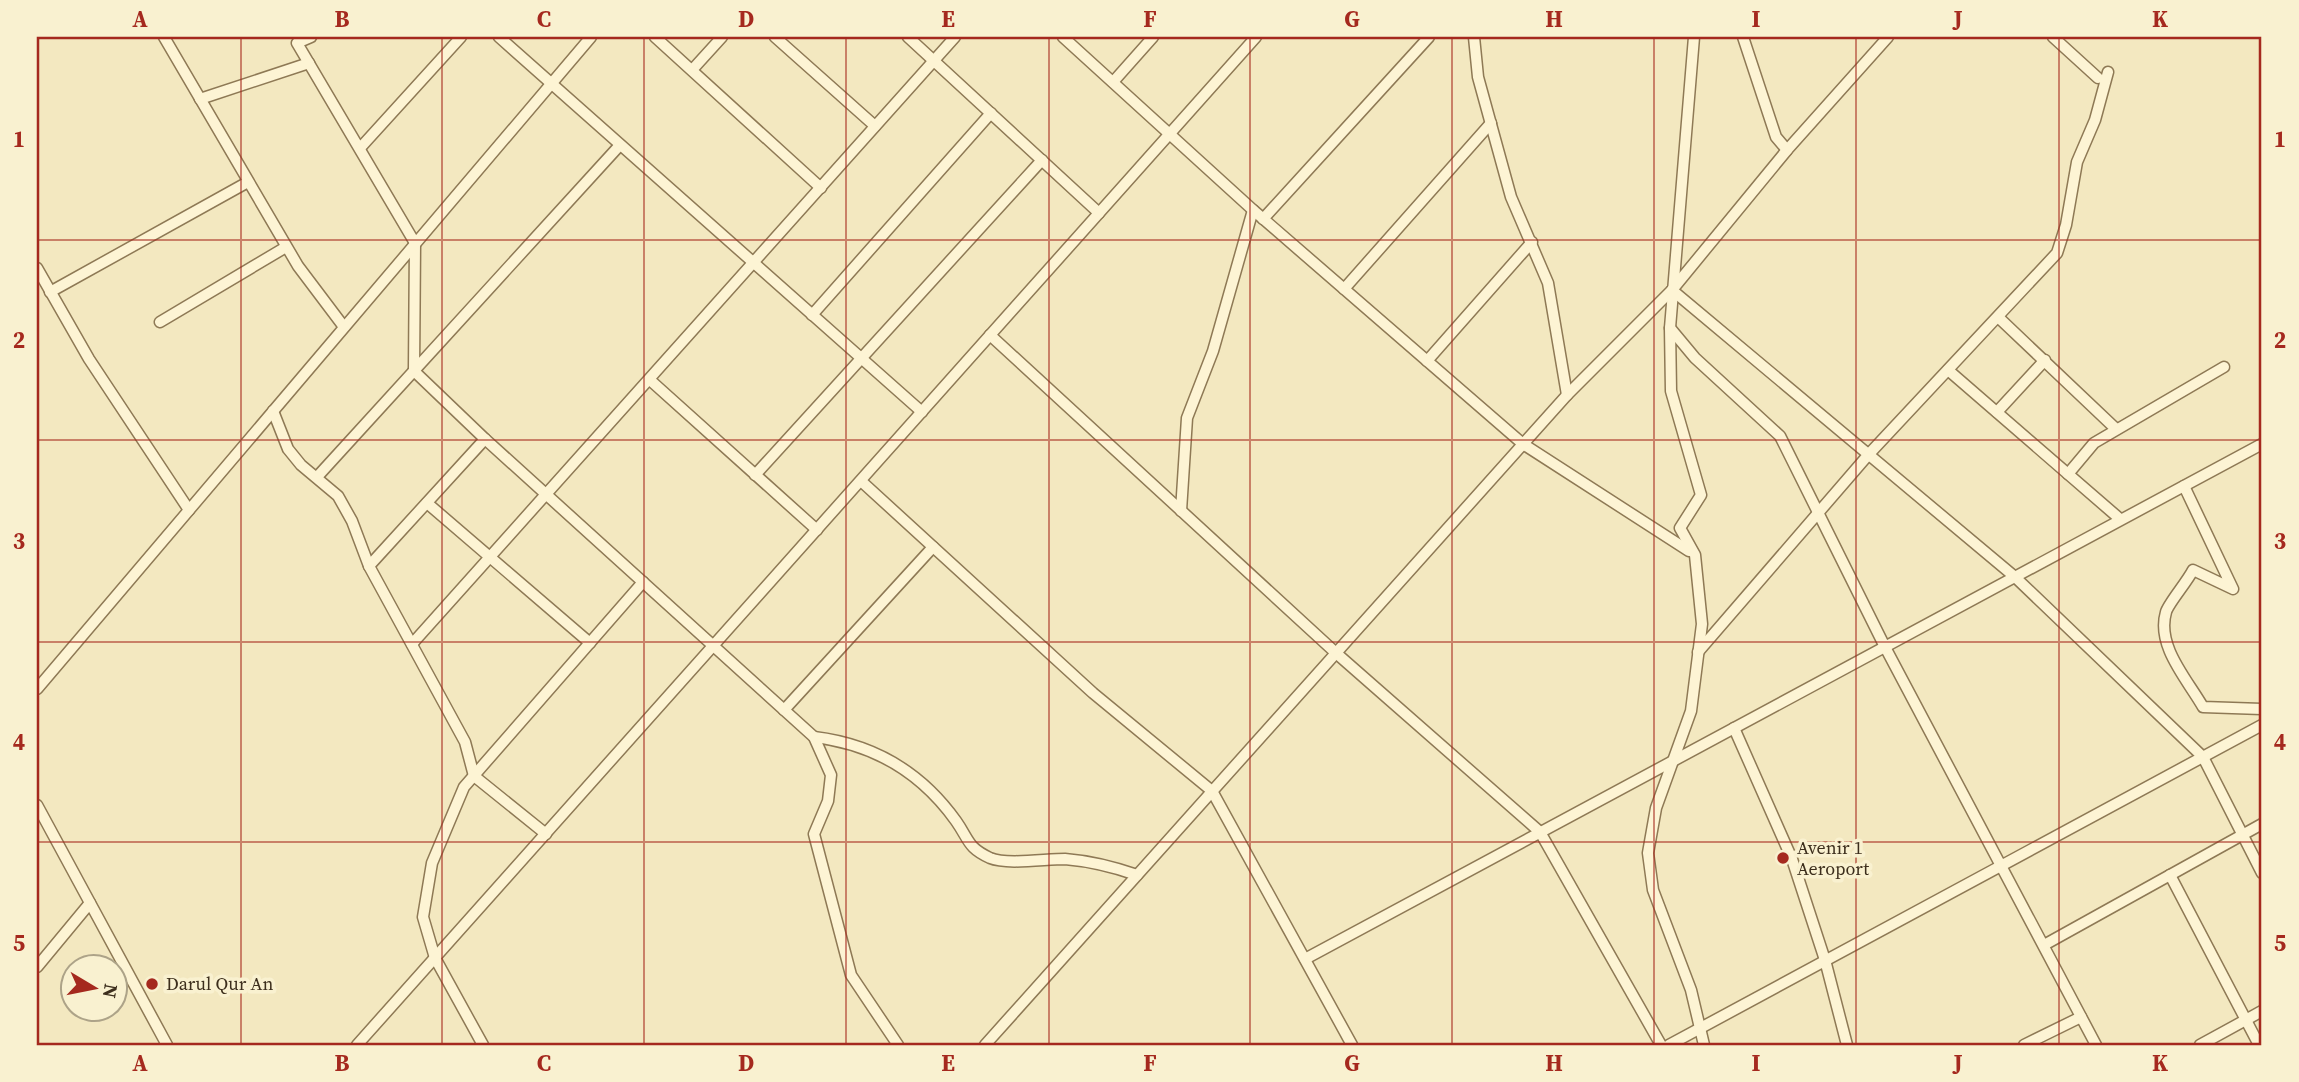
<svg xmlns="http://www.w3.org/2000/svg" width="2299" height="1082" viewBox="0 0 2299 1082" font-family="'Source Serif 4',serif">
<rect width="100%" height="100%" fill="#f3e8c0"/>
<g fill="none" stroke-linecap="round" stroke-linejoin="round">
<g stroke="#8e7955" stroke-width="13">
<g id="minor">
<polyline points="164,37 298,266 344,327"/>
<polyline points="311,37 297,43 415,243 414,371 485,439 814,737 831,775 828,801 814,834 851,975 898,1045"/>
<polyline points="499,37 922,412"/>
<polyline points="655,37 821,188"/>
<polyline points="775,37 875,126"/>
<polyline points="908,37 1099,213"/>
<polyline points="1063,37 1253,210 1523,444 1689,551"/>
<polyline points="1474,37 1478,77 1511,197 1548,283 1567,395"/>
<polyline points="1694,37 1670,328 1671,391 1701,495 1680,528 1695,555 1702,624 1691,711 1656,808 1648,853 1653,890 1691,990 1704,1045"/>
<polyline points="1743,37 1776,137 1787,150"/>
<polyline points="2053,37 2098,78"/>
<polyline points="692,70 722,37"/>
<polyline points="1113,82 1153,37"/>
<polyline points="200,99 309,63"/>
<polyline points="361,147 461,37"/>
<polyline points="1263,219 1429,37"/>
<polyline points="37,268 89,359 189,510"/>
<polyline points="1344,289 1491,123"/>
<polyline points="1672,290 2015,577 2203,757 2262,873"/>
<polyline points="50,292 248,182"/>
<polyline points="812,315 991,113"/>
<polyline points="1998,317 2116,429"/>
<polyline points="160,322 286,247"/>
<polyline points="1670,328 1695,358 1780,436 1885,647 2096,1045"/>
<polyline points="990,335 1336,653 1540,832 1661,1045"/>
<polyline points="1427,361 1532,242"/>
<polyline points="1948,370 2120,519"/>
<polyline points="650,380 817,530"/>
<polyline points="273,411 288,449 301,465 338,496 352,521 369,566 465,742 474,776 546,834"/>
<polyline points="1997,412 2045,360"/>
<polyline points="2068,474 2094,443 2224,367"/>
<polyline points="755,475 1042,160"/>
<polyline points="317,477 620,145"/>
<polyline points="861,481 1093,693 1212,791 1352,1045"/>
<path d="M 2184,486 L 2233,589 L 2193,570 C 2187,582 2168,604 2166,612 C 2156,646 2187,679 2203,707 L 2262,709"/>
<polyline points="427,503 590,643"/>
<polyline points="1181,511 1187,418 1213,351 1253,210"/>
<polyline points="369,566 485,439"/>
<polyline points="412,644 955,37"/>
<polyline points="1698,652 1869,454 2057,253 2066,225 2077,162 2095,120 2108,72"/>
<polyline points="37,689 591,37"/>
<polyline points="784,710 933,547"/>
<polyline points="1734,728 1792,859 1825,960 1847,1045"/>
<path d="M 814,737 C 873,744 921,772 956,821 C 970,841 967,847 990,858 C 1007,865 1045,859 1065,859 C 1089,861 1114,867 1137,875"/>
<polyline points="37,805 167,1045"/>
<polyline points="2170,875 2259,1045"/>
<polyline points="2044,945 2262,824"/>
<polyline points="1305,959 2262,444"/>
<polyline points="37,967 90,903"/>
<polyline points="357,1045 1256,37"/>
<polyline points="483,1045 435,958 423,917 432,863 464,787 643,582"/>
<polyline points="985,1045 1567,395 1672,290 1787,150 1888,37"/>
<polyline points="1669,1045 2262,725"/>
<polyline points="2024,1045 2081,1017"/>
<polyline points="2200,1045 2262,1011"/>
</g>
</g>
<use href="#minor" stroke="#fdf4d4" stroke-width="10"/>
</g>
<path fill="none" stroke="#a5291e" stroke-width="2" stroke-opacity="0.55" d="M 241,37 L 241,1045M 442,37 L 442,1045M 644,37 L 644,1045M 846,37 L 846,1045M 1049,37 L 1049,1045M 1250,37 L 1250,1045M 1452,37 L 1452,1045M 1654,37 L 1654,1045M 1856,37 L 1856,1045M 2059,37 L 2059,1045M 37,240 L 2262,240M 37,440 L 2262,440M 37,642 L 2262,642M 37,842 L 2262,842"/>
<g fill="#a5291e" stroke="#f9f1d0" stroke-width="2.5">
<circle cx="1783" cy="858" r="7"/>
<circle cx="152" cy="984" r="7"/>
</g>
<g text-anchor="middle" stroke-width="7" stroke-linejoin="round" paint-order="stroke">
<g font-size="18" fill="#3c2e1c" stroke="#f9f1d0" text-anchor="start">
<text x="1797" y="854">Avenir 1<tspan x="1797" dy="21">Aeroport</tspan></text>
<text x="166" y="990">Darul Qur An</text>
</g>
</g>
<rect width="2299" height="1082" fill="none" stroke="#f9f1d0" stroke-width="77"/>
<g transform="translate(94 988) rotate(100)"><circle r="33" fill="#f9f1d0" stroke="#ada388" stroke-width="2"/>
<path d="M0-5L12 26L0 18L-12 26Z" fill="#a5291e"/>
<text y="-10" font-size="19" font-weight="bold" text-anchor="middle" fill="#3c2e1c">N</text>
</g>
<rect x="38" y="38" width="2222" height="1006" fill="none" stroke="#a5291e" stroke-width="2.5"/>
<g font-size="23" text-anchor="middle" font-weight="bold" fill="#a5291e">
<text x="140" y="27">A</text>
<text x="342" y="27">B</text>
<text x="544" y="27">C</text>
<text x="746" y="27">D</text>
<text x="948" y="27">E</text>
<text x="1150" y="27">F</text>
<text x="1352" y="27">G</text>
<text x="1554" y="27">H</text>
<text x="1756" y="27">I</text>
<text x="1958" y="27">J</text>
<text x="2160" y="27">K</text>
<text x="19" y="147">1</text>
<text x="2280" y="147">1</text>
<text x="19" y="348">2</text>
<text x="2280" y="348">2</text>
<text x="19" y="549">3</text>
<text x="2280" y="549">3</text>
<text x="19" y="750">4</text>
<text x="2280" y="750">4</text>
<text x="19" y="951">5</text>
<text x="2280" y="951">5</text>
<text x="140" y="1071">A</text>
<text x="342" y="1071">B</text>
<text x="544" y="1071">C</text>
<text x="746" y="1071">D</text>
<text x="948" y="1071">E</text>
<text x="1150" y="1071">F</text>
<text x="1352" y="1071">G</text>
<text x="1554" y="1071">H</text>
<text x="1756" y="1071">I</text>
<text x="1958" y="1071">J</text>
<text x="2160" y="1071">K</text>
</g>
</svg>
